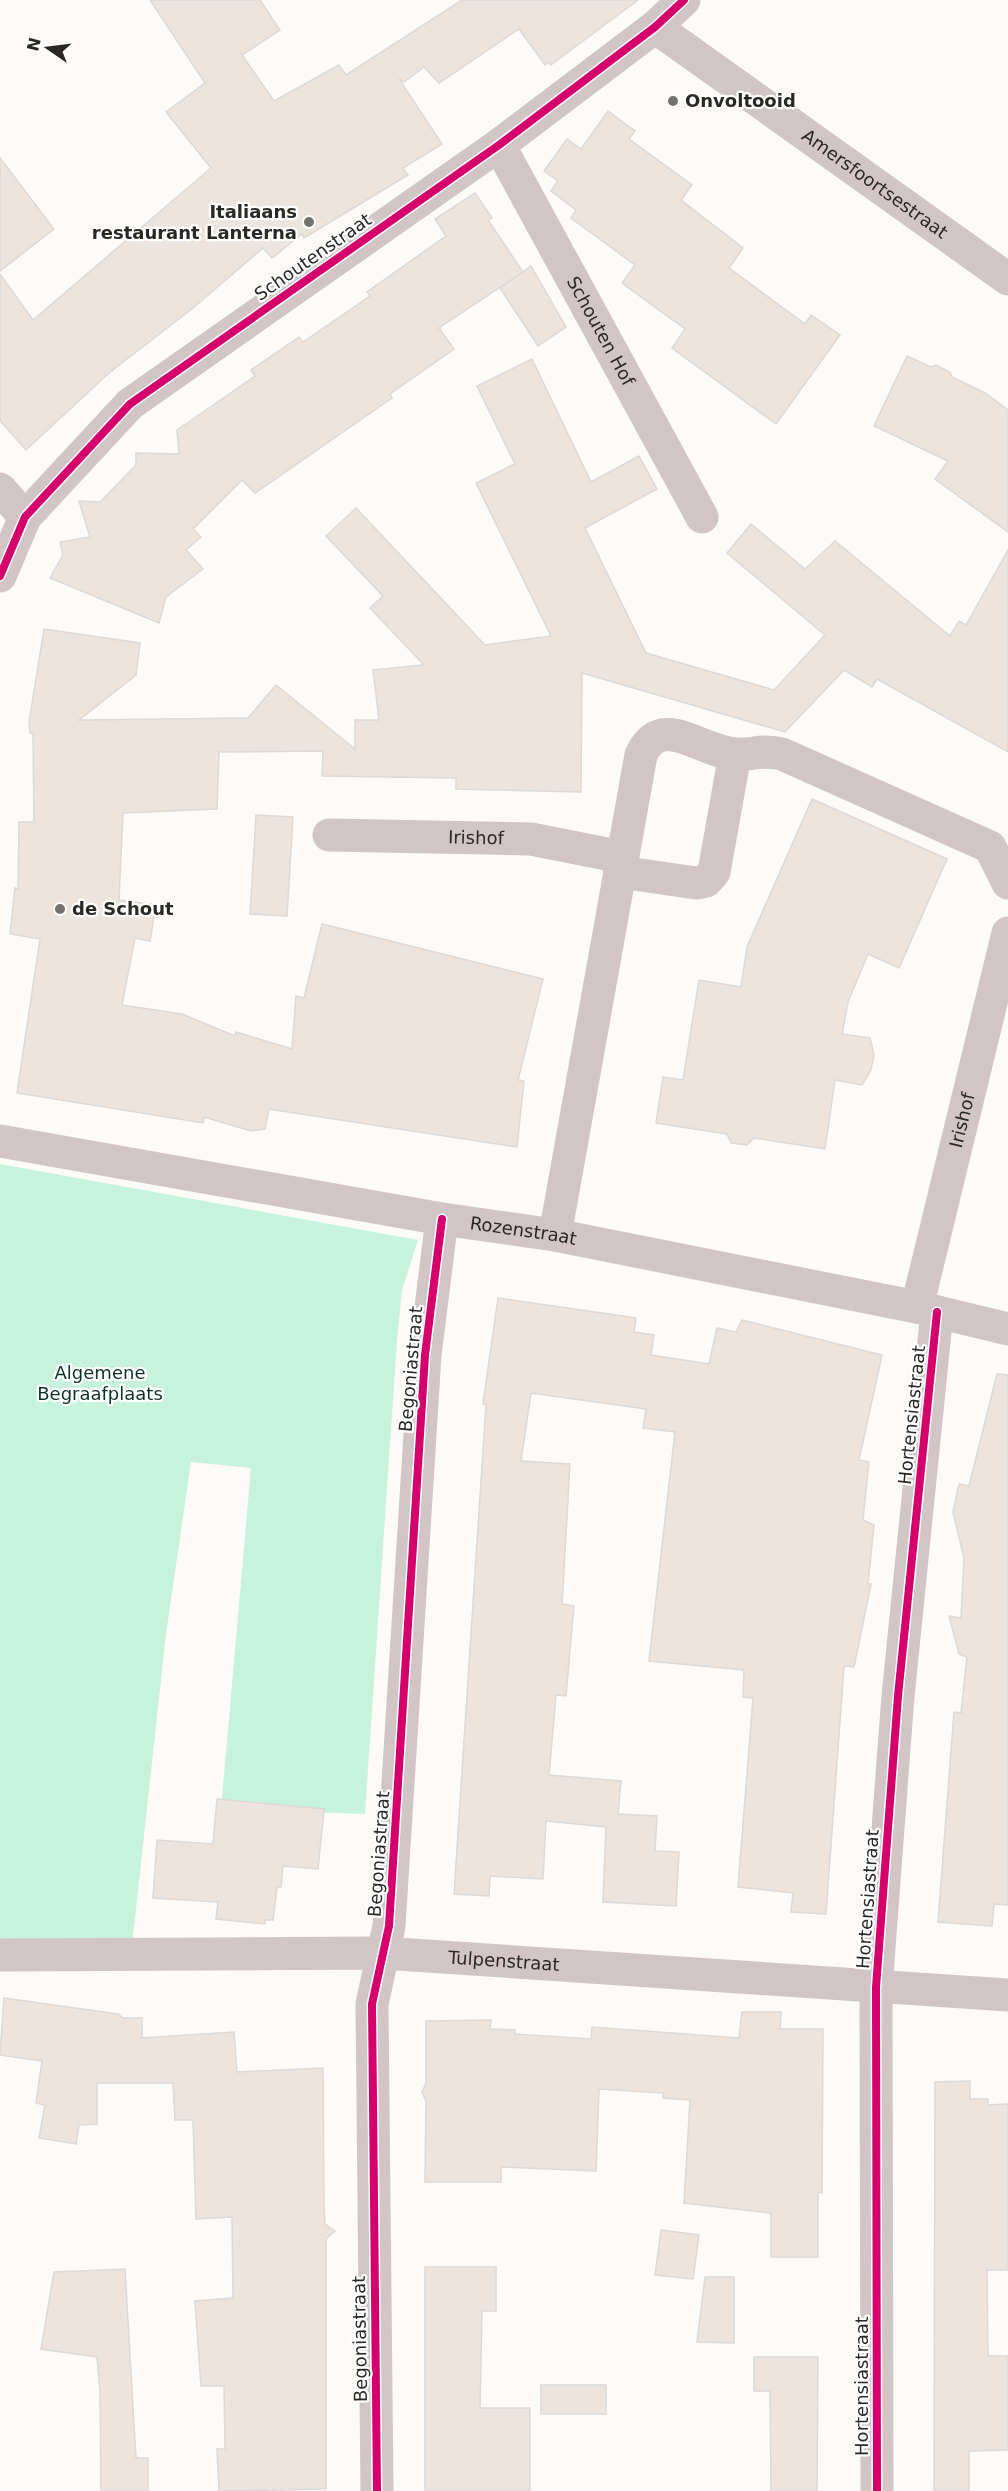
<svg xmlns="http://www.w3.org/2000/svg" width="1008" height="2491" viewBox="0 0 1008 2491" font-family="'DejaVu Sans',sans-serif">
<rect width="100%" height="100%" fill="#fdfaf8"/>
<polygon fill="#c7f3dc" points="0,1164 418,1240 402,1290 397,1341 365,1814 221,1809 251,1468 191,1462 166,1634 132,1946 0,1939"/>
<g fill="#ede4dd" stroke="#dcd9d7" stroke-width="1.5">
<polygon points="150,0 260,0 280,30 242,55 274,101 339,65 346,75 462,0 638,0 551,65 549,62 545,65 519,29 439,83 424,67 404,82 399,79 442,144 403,168 408,175 304,238 302,234 272,258 263,248 193,308 109,373 26,450 0,421 0,274 33,320 211,168 166,112 205,83"/>
<polygon points="608,111 635,131 629,139 692,185 681,200 743,248 729,268 805,324 811,315 840,335 776,424 672,348 685,329 622,283 635,265 571,218 576,210 551,191 558,181 544,171 567,139 581,149"/>
<polygon points="0,158 54,229 0,271"/>
<polygon points="475,193 492,218 488,220 523,272 439,328 454,349 390,394 392,398 255,493 242,480 193,529 201,537 186,550 203,569 166,597 159,623 50,578 63,555 60,542 90,537 79,501 100,502 136,465 136,453 179,454 177,430 255,376 251,370 299,337 303,342 370,296 367,292 446,236 435,219"/>
<polygon points="531,266 566,327 538,346 500,288"/>
<polygon points="907,356 931,367 936,365 950,372 952,377 985,393 1008,410 1008,532 935,479 948,461 874,426"/>
<polygon points="532,359 591,482 639,456 657,489 585,528 646,653 774,690 825,635 727,553 751,524 805,569 835,541 950,636 959,621 966,625 1008,550 1008,752 877,679 872,687 844,670 785,732 582,673 581,792 456,789 456,778 322,776 323,751 219,752 217,809 123,813 119,900 156,905 150,941 135,938 122,1005 182,1014 235,1036 236,1032 292,1049 296,996 304,998 322,924 543,979 518,1080 524,1081 517,1147 269,1109 265,1129 251,1131 204,1117 203,1123 17,1093 40,939 10,934 15,888 18,889 19,822 34,822 33,733 30,733 29,722 44,629 140,643 136,675 79,720 248,718 276,685 355,749 355,720 379,720 373,670 424,665 370,608 383,596 326,536 356,508 485,645 551,636 476,483 515,464 477,386"/>
<polygon points="812,799 947,859 899,968 868,954 848,1002 842,1034 870,1038 874,1055 871,1070 862,1085 835,1080 825,1149 754,1138 747,1145 731,1143 727,1134 656,1123 663,1077 683,1080 699,980 741,987 747,947"/>
<polygon points="256,815 293,817 287,916 250,914"/>
<polygon points="498,1298 636,1318 634,1332 654,1335 651,1355 709,1364 717,1328 736,1332 742,1320 882,1355 859,1460 869,1462 863,1520 874,1525 868,1584 871,1584 854,1667 844,1666 826,1914 791,1912 793,1893 738,1887 753,1698 743,1697 744,1670 649,1661 675,1432 643,1428 646,1409 531,1393 521,1461 570,1464 562,1604 574,1606 566,1696 556,1695 549,1775 621,1781 618,1814 657,1816 655,1851 679,1852 676,1906 603,1902 606,1827 546,1821 543,1879 490,1876 489,1896 454,1894 486,1405 483,1404"/>
<polygon points="997,1374 1008,1375 1008,1905 994,1904 992,1926 938,1922 954,1712 961,1713 967,1657 959,1654 949,1616 961,1618 964,1558 953,1512 959,1484 969,1486"/>
<polygon points="217,1799 324,1809 318,1869 283,1866 281,1887 277,1887 273,1920 265,1920 265,1924 216,1919 218,1902 153,1898 157,1840 213,1844"/>
<polygon points="4,1998 118,2014 123,2018 142,2018 142,2038 234,2032 237,2072 323,2068 324,2207 325,2224 335,2231 326,2239 326,2489 219,2491 217,2449 225,2449 224,2386 201,2386 195,2301 233,2298 232,2217 196,2219 193,2120 175,2120 173,2083 97,2083 97,2124 79,2125 76,2144 39,2138 45,2105 36,2103 42,2061 0,2055"/>
<polygon points="742,2012 781,2012 780,2029 823,2029 822,2193 818,2192 818,2257 771,2257 771,2213 684,2203 690,2100 663,2098 663,2093 599,2089 596,2171 501,2167 501,2182 425,2182 426,2101 422,2092 426,2083 426,2021 491,2020 490,2029 515,2030 515,2034 591,2039 592,2027 739,2038"/>
<polygon points="970,2081 970,2099 988,2099 988,2105 1008,2104 1008,2270 987,2270 988,2356 1008,2356 1008,2450 969,2451 969,2491 934,2491 935,2082"/>
<polygon points="661,2230 699,2235 693,2279 655,2275"/>
<polygon points="425,2267 496,2267 496,2311 482,2311 480,2408 530,2408 530,2491 425,2491"/>
<polygon points="125,2269 136,2458 148,2458 148,2491 101,2491 100,2391 97,2357 41,2349 54,2272"/>
<polygon points="705,2277 734,2277 734,2343 697,2342"/>
<polygon points="754,2357 818,2357 817,2491 771,2491 770,2391 754,2391"/>
<rect x="541" y="2385" width="65" height="29"/>
</g>
<g fill="none" stroke-linecap="round" stroke-linejoin="round">
<g stroke="#d1c5c5" stroke-width="33">
<path id="s1" d="M 655,27 L 1008,279"/>
<path id="s2" d="M 499,145 L 702,517"/>
<polyline points="0,489 25,517"/>
<polyline points="0,576 25,517 130,404 499,145 655,27 684,0"/>
<path id="s3" d="M 329,835 L 531,839 L 622,857"/>
<polyline points="620,872 696,883 706,881 714,872 735,754"/>
<path id="s4" d="M 0,1141 L 442,1219 L 555,1235 L 917,1307 L 1008,1329"/>
<path d="M 555,1235 L 641,755 C 662,710 701,753 736,754 C 753,755 762,749 782,754 L 990,847 L 1008,883"/>
<path id="s5" d="M 917,1307 L 1008,933"/>
<path id="s6" d="M 0,1955 L 382,1953 L 1008,1995"/>
<polyline points="377,2491 372,2004 389,1926 425,1355 442,1219"/>
<polyline points="877,2491 876,1987 898,1696 937,1312"/>
</g>
<g stroke="#fff" stroke-width="11">
<g id="cycleway">
<polyline points="0,576 25,517 130,404 499,145 655,27 684,0"/>
<polyline points="377,2491 372,2004 389,1926 425,1355 442,1219"/>
<polyline points="877,2491 876,1987 898,1696 937,1312"/>
</g>
</g>
<use href="#cycleway" stroke="#d6006c" stroke-width="8"/>
</g>
<g fill="#74726f" stroke="#fff" stroke-width="2">
<circle cx="673" cy="101" r="6"/>
<circle cx="309" cy="222" r="6"/>
<circle cx="60" cy="909" r="6"/>
</g>
<g text-anchor="middle" stroke-width="4.5" stroke-linejoin="round" paint-order="stroke">
<g font-size="18" font-weight="bold" fill="#2a2825" stroke="#fff" text-anchor="start">
<text x="685" y="107">Onvoltooid</text>
<text x="297" y="218" text-anchor="end">Italiaans<tspan x="297" dy="21">restaurant Lanterna</tspan></text>
<text x="72" y="915">de Schout</text>
</g>
<g font-size="18" fill="#2a2825" stroke="#fff">
<text dy="6" stroke="none"><textPath href="#s1" startOffset="270">Amersfoortsestraat</textPath></text>
<text transform="translate(313 257) rotate(-35)" y="6">Schoutenstraat</text>
<text dy="6" stroke="none"><textPath href="#s2" startOffset="212">Schouten Hof</textPath></text>
<text dy="6" stroke="none"><textPath href="#s3" startOffset="147">Irishof</textPath></text>
<text dy="6" stroke="none"><textPath href="#s5" startOffset="192">Irishof</textPath></text>
<text dy="6" stroke="none"><textPath href="#s4" startOffset="531">Rozenstraat</textPath></text>
<text transform="translate(411 1369) rotate(-85)" y="6">Begoniastraat</text>
<text transform="translate(912 1415) rotate(-84)" y="6">Hortensiastraat</text>
<text transform="translate(379 1854) rotate(-86)" y="6">Begoniastraat</text>
<text transform="translate(868 1899) rotate(-86)" y="6">Hortensiastraat</text>
<text dy="6" stroke="none"><textPath href="#s6" startOffset="504">Tulpenstraat</textPath></text>
<text transform="translate(360 2339) rotate(-91)" y="6">Begoniastraat</text>
<text transform="translate(862 2386) rotate(-90)" y="6">Hortensiastraat</text>
</g>
<g font-size="18" fill="#0c3223" stroke="#fff">
<text x="100" y="1379">Algemene<tspan x="100" dy="21">Begraafplaats</tspan></text>
</g>
</g>
<g transform="translate(48 48) rotate(284)" stroke="#ffffff" stroke-width="4.5" paint-order="stroke">
<path d="M0-4.5L10 22L0 15L-10 22Z" fill="#2a2825"/>
<text y="-9" font-size="16" font-weight="bold" text-anchor="middle" fill="#2a2825">N</text>
</g>
</svg>
